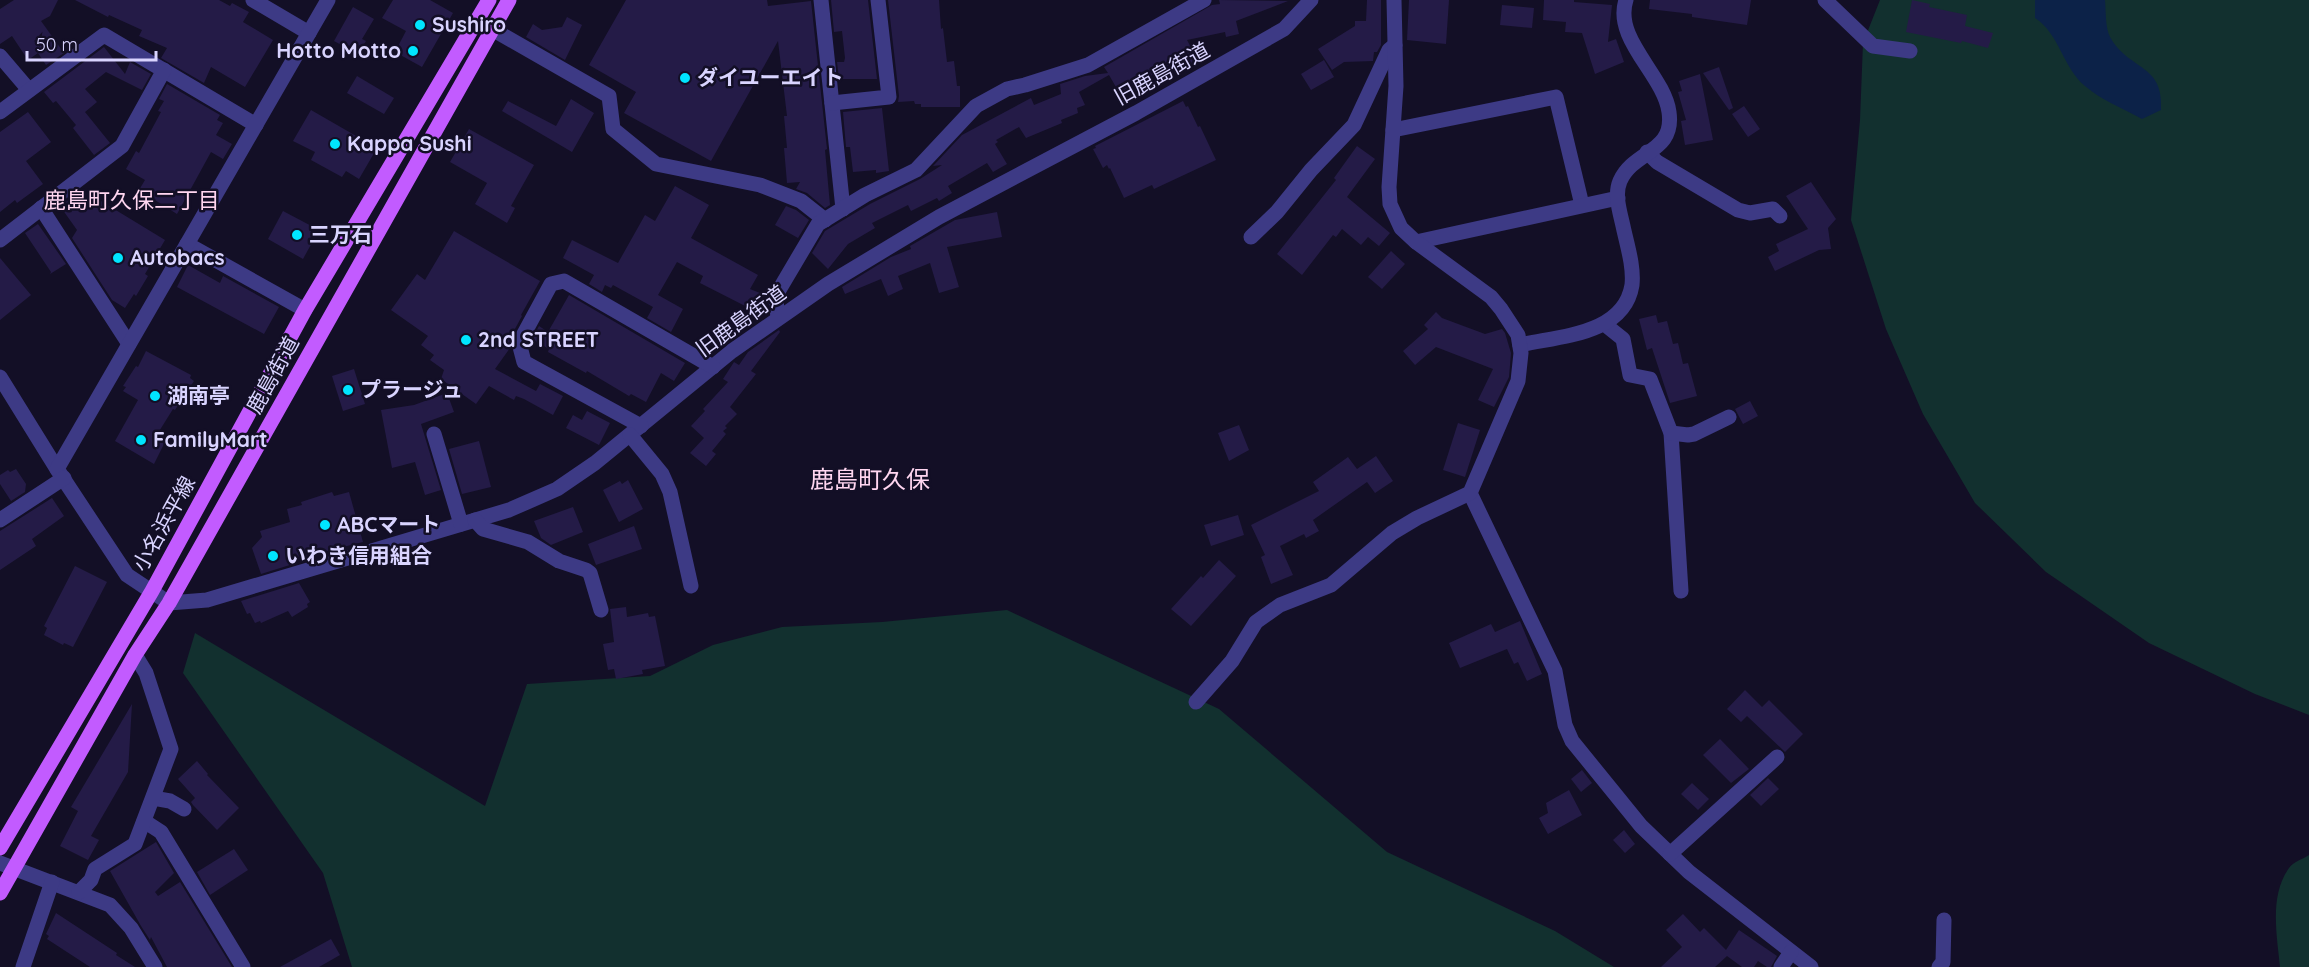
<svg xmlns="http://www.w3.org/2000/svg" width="2309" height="967" viewBox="0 0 2309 967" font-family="Quicksand,'Noto Sans JP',sans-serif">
<rect width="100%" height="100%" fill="#130f26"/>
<g fill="#12302f">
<polygon points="1880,0 2309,0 2309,715 2255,694 2149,643 2046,572 1975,503 1923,414 1886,329 1851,220 1860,120 1863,43"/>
<polygon points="1007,610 1219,709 1387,852 1555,931 1614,967 352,967 323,873 183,673 195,633 485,806 527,684 650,676 713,645 782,627 882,622"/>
<path d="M 2309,855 L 2309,967 L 2280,967 C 2277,935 2269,896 2289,868 C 2293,862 2303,859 2309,855 Z"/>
</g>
<path fill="#0c2248" d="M 2035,0 L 2105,0 C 2106,11 2105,27 2110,37 C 2129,71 2164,63 2161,110 L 2142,119 C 2124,109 2101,100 2085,86 C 2063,68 2059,33 2035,18 Z"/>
<g fill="#241b47">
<polygon points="14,0 58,0 50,16 41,21 64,53 46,65 38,53 28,60 12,36 0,44 0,9"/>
<polygon points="75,0 219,0 230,6 232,3 249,12 243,22 273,40 245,87 211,67 204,83 161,58 167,48 139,36 142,30 109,15 108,17"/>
<polygon points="393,0 430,0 453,13 422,67 395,52 406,31 382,18"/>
<polygon points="626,0 767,0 768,6 811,1 827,149 825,150 830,205 825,208 807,193 796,189 800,182 787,183 784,148 787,148 784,116 787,116 778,41 711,161 624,113 636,92 589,65"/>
<polygon points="831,0 868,0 877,79 839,79 837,62 844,62 845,58 842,31 834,32"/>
<polygon points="888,0 939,0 941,29 943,28 947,62 954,61 957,86 960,86 960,107 921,107 921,104 915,104 914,101 898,102 899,96"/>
<polygon points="1219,0 1288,1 1236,21 1239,34 1226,37 1225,32 1187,40 1198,61 1177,72 1173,63 1120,94 1109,75 1079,92 1085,105 1077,108 1078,113 1061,120 1062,123 1026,138 1019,127 996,140 998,142 995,144 1007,164 993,172 987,163 948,186 952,193 939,201 937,198 911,211 908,205 872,223 875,228 848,244 828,269 812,253 825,231 870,204 920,179 942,165 933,166 962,135 1031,98 1034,105 1061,94 1060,84 1085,76 1108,73 1104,67 1212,5 1220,4"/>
<polygon points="1367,0 1381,0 1381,45 1377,52 1374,52 1373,61 1344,62 1332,70 1318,49 1355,26 1355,21 1366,21"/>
<polygon points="1409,0 1449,0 1446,44 1407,40"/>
<polygon points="1544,0 1574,0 1574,2 1612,5 1608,42 1616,39 1624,62 1595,74 1582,33 1565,32 1566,22 1543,20"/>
<polygon points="1650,0 1751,0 1747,25 1692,17 1692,14 1649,9"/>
<polygon points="1912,0 1930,4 1929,7 1967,15 1965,26 1993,33 1988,48 1962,41 1961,43 1906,32"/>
<polygon points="1502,5 1534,8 1532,28 1500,25"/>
<polygon points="353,7 374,19 362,39 366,41 358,54 334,41"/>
<polygon points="567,17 582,25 565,60 526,37 533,24 542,30 562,27"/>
<polygon points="104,47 125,74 130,62 151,74 142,90 106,72 85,89 97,102 85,112 110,143 94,155 73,128 76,125 56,101 53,103 44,92"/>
<polygon points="1324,60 1334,77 1311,90 1301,74"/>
<polygon points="1719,67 1733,108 1729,110 1703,73"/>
<polygon points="1700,74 1713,140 1685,145 1681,121 1686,120 1678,92 1682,91 1679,81"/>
<polygon points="357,76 394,98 384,114 347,93"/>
<polygon points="167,84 220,115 217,120 223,123 216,135 232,144 223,159 211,152 177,214 139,190 145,180 126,169 136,151 139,153 161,112 158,111 164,101 159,99"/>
<polygon points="571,99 594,113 572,152 502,111 508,101 556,126"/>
<polygon points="1183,101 1186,107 1188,106 1198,127 1200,126 1216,160 1154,189 1152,185 1124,198 1110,168 1109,169 1107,165 1103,168 1093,149 1096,148 1095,146"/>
<polygon points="1744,106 1760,129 1748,137 1732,114"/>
<polygon points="882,108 889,171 876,173 876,170 853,172 850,147 846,147 843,112"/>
<polygon points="311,110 377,148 359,179 346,171 342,177 311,160 315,152 293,141"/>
<polygon points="28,112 51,142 26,161 43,184 17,203 15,200 0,212 0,132"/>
<polygon points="469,129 534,165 511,206 515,208 507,223 475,204 487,183 450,162"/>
<polygon points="1357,146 1375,159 1347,197 1390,233 1379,246 1368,237 1361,245 1342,229 1336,237 1333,235 1302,275 1277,254 1336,180 1334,178"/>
<polygon points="1811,182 1836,219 1828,228 1831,249 1819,250 1775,271 1768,257 1779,251 1776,244 1808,229 1786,196"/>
<polygon points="675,186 709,205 691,238 758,275 750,289 760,293 751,309 700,283 703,276 677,262 658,295 683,309 671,332 647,318 653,307 613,285 611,288 605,285 602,292 589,284 594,275 563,258 572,240 618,263 645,215 655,221"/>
<polygon points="80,192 90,207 96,198 165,240 145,274 148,276 136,296 134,294 125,308 112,300 72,238 77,230 60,206"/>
<polygon points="786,206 796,210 809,220 798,238 775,225"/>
<polygon points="283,211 319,230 303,259 268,239"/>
<polygon points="997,212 1002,237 947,247 959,287 939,293 930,263 898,276 903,289 888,296 881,279 845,294 842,287 891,257 911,249 910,246 955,220"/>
<polygon points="38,224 66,264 50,274 51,272 25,233"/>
<polygon points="454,231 540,281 521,315 522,316 510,338 510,348 495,369 536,391 540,384 563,396 553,415 524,399 516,396 514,400 489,386 476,404 441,379 444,370 430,360 434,355 421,345 428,336 391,310 417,274 425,280"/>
<polygon points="1391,251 1405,264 1382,289 1368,277"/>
<polygon points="0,258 31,295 0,320"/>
<polygon points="188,265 220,283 223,276 279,307 264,334 177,287"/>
<polygon points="569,295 685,363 674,381 661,373 646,402 631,394 629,396 587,371 586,373 548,352 549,349 532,339 539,326 548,332"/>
<polygon points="1436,312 1442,318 1485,334 1502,329 1505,333 1511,353 1509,377 1494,407 1478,400 1493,369 1436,347 1415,365 1403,351 1428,329 1424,325"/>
<polygon points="1656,315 1658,323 1667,321 1673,344 1678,343 1683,364 1688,363 1697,396 1670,403 1652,348 1647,350 1639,319"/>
<polygon points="779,330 780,332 751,371 756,374 730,407 737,414 725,426 727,428 723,431 726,434 712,451 716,454 706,466 690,453 704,438 691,426 705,411 703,409 728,382 723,379 734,362 739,365 748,352"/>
<polygon points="146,351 191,375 190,378 194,381 175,410 173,409 158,433 167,438 154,464 115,441 138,400 123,391 126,387 123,386 136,366 138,367"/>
<polygon points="354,369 365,404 343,411 332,376"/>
<polygon points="447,393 454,412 421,424 441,490 425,495 415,462 392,468 381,410 414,405"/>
<polygon points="1750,401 1758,416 1743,424 1735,409"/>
<polygon points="587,411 610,423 599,445 566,428 573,415 582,420"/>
<polygon points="1458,423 1480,430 1465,477 1443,470"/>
<polygon points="1239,425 1249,450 1229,461 1218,433"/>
<polygon points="479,441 491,487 462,494 449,449"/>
<polygon points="1376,456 1393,481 1375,493 1367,482 1313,520 1319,531 1306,538 1304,534 1280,546 1293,575 1271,584 1261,557 1265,555 1251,525 1319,491 1313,482 1348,457 1357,469"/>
<polygon points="16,469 26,484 25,492 11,501 0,484 0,475 8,470 10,472"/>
<polygon points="628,480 643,509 619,522 603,490 620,481 622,484"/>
<polygon points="332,492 334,496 349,492 363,542 291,560 293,564 261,574 252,548 262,537 260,531 290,522 287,509 302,505 301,502"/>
<polygon points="52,498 64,516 32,539 36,546 0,570 0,531"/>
<polygon points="573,507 583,532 551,545 541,538 534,521"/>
<polygon points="1238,515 1244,535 1211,546 1204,525"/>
<polygon points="634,526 642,549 596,565 588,544"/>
<polygon points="1219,560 1236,576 1191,626 1171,609 1201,576 1203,578"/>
<polygon points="75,566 107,582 73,647 64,643 63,645 44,635 47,628 44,626"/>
<polygon points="299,583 310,602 307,604 308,607 292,617 288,611 261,623 260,621 255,623 250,613 247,614 241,601"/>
<polygon points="626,607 627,617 648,613 649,617 655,616 665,666 642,670 643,674 616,679 614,669 608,670 603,644 614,642 610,609"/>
<polygon points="1520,621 1542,674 1527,681 1518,662 1514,664 1507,649 1460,668 1449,643 1491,624 1495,632"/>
<polygon points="1745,690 1762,707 1769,700 1803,734 1785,752 1747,716 1741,722 1727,709"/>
<polygon points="132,704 128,772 91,836 99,840 88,860 60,846 78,811 71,807"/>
<polygon points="1720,739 1749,769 1731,783 1703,755"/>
<polygon points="197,761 208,774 207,775 239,808 217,830 193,805 191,802 195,798 178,779"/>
<polygon points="1582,770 1592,783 1581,792 1571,779"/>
<polygon points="1768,778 1779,789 1761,806 1750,795"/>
<polygon points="1692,783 1709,799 1698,810 1681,794"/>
<polygon points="1569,790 1582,815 1548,834 1539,818 1548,813 1546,803"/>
<polygon points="1624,830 1635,844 1625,853 1613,840"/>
<polygon points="156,842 174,873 155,892 158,896 180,882 232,967 167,967 151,937 150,940 141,926 110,871"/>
<polygon points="234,849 248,870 210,895 197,872"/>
<polygon points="56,913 117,953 116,955 135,967 90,967 47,939 49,936 46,934"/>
<polygon points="1683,914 1700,932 1704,928 1726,950 1739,930 1777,956 1771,967 1767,967 1758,961 1754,967 1742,967 1727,956 1715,967 1661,967 1682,947 1666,930"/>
<polygon points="331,939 340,955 319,967 280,967"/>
</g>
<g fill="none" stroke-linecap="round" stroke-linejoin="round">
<g stroke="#3d3a85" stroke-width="15">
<polyline points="253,0 309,33"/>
<polyline points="821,0 843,209"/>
<polyline points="1825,0 1873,46 1910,51"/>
<polyline points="492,29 609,96 613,129 656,164 760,185 801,201 825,220"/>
<polyline points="0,56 29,90"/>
<polyline points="832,103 889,97 878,0"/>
<polyline points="0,112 104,35 256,125"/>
<polyline points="1393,130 1556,97 1582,205"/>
<polyline points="1647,152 1657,162 1738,210 1750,213 1773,209 1780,216"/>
<polyline points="41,208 129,344"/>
<polyline points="1251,237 1277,212 1311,170 1354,125 1389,50 1395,45"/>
<polyline points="0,240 122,146 164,70"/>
<polyline points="1416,242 1618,198"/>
<polyline points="187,244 305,310"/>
<polyline points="778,318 776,300 779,290 818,224 865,195 916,170 976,106 1007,89 1025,85 1088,65 1204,0"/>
<polyline points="1608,327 1623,339 1630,375 1650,379 1671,433 1681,591"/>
<path d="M 1520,345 C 1559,336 1624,335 1632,285 C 1634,266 1627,245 1623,226 C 1620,212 1614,195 1620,181 C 1634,150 1675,153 1669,112 C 1664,75 1613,39 1626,0"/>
<polyline points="0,377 57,469 127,575 169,603 207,600 509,510 557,489 595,463 732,351 828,284 939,217 1136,113 1284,29 1311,0"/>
<polyline points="641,426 524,362 519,343 551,284 564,281 713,367"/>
<polyline points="1671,433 1688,435 1694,434 1729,417"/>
<polyline points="434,434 461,524"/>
<polyline points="630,435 662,474 670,492 691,586"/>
<polyline points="57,469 328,0"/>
<polyline points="1470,493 1555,671 1565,725 1572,741 1641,826 1689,872 1811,967"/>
<polyline points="0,520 64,478"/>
<polyline points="475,520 483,529 528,542 559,561 586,570 590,573 601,610"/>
<polyline points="1196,702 1232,661 1256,622 1280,605 1331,585 1392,533 1417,518 1470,493 1518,381 1521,353 1518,335 1501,309 1491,297 1416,242 1401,228 1390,204 1389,187 1396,86 1394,0"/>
<polyline points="153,798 170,801 184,809"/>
<polyline points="144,821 161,832 243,967"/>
<polyline points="1670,854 1777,757"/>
<polyline points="0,863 110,905 131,928 155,967"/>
<polyline points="79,892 91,880 95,869 135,844 171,749 146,673 135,655"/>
<polyline points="23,967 52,882"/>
<polyline points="1781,967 1791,952"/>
<polyline points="1939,967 1943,962 1944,920"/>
</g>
<g stroke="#c25bff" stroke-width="15">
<polyline points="0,848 152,591 305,310 489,0"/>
<polyline points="0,893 135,655 169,603 509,0"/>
</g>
</g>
<g fill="#00e5ff" stroke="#130f26" stroke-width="2">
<circle cx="420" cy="25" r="6"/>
<circle cx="413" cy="51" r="6"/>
<circle cx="685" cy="78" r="6"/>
<circle cx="335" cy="144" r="6"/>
<circle cx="297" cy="235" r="6"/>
<circle cx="118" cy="258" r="6"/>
<circle cx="466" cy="340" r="6"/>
<circle cx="348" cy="390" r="6"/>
<circle cx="155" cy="396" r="6"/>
<circle cx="141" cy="440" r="6"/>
<circle cx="325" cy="525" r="6"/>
<circle cx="273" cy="556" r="6"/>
</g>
<g text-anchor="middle" stroke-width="5" stroke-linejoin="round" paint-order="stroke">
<g font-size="21" font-weight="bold" fill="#d9d4ff" stroke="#130f26" text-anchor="start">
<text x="432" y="32">Sushiro</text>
<text x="401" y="58" text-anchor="end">Hotto Motto</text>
<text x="697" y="85">ダイユーエイト</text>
<text x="347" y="151">Kappa Sushi</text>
<text x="309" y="242">三万石</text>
<text x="130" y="265">Autobacs</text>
<text x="478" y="347">2nd STREET</text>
<text x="360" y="397">プラージュ</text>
<text x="167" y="403">湖南亭</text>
<text x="153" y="447">FamilyMart</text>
<text x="337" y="532">ABCマート</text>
<text x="285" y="563">いわき信用組合</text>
</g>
<g font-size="21" fill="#d9d4ff" stroke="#130f26">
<text transform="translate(1162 74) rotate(-29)" y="7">旧鹿島街道</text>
<text transform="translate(741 321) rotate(-36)" y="7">旧鹿島街道</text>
<text transform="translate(273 375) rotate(-61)" y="7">鹿島街道</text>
<text transform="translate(164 524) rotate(-61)" y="7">小名浜平線</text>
</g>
<g font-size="22" fill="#ffd6f0" stroke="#130f26">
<text x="132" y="208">鹿島町久保二丁目</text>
</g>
<g font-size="24" fill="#ffd6f0" stroke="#130f26">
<text x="870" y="488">鹿島町久保</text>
</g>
</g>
<path d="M27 51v9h129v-9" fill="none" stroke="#d9d4ff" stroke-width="3"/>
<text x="36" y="51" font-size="18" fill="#d9d4ff" stroke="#130f26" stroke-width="4.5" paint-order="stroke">50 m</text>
</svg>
